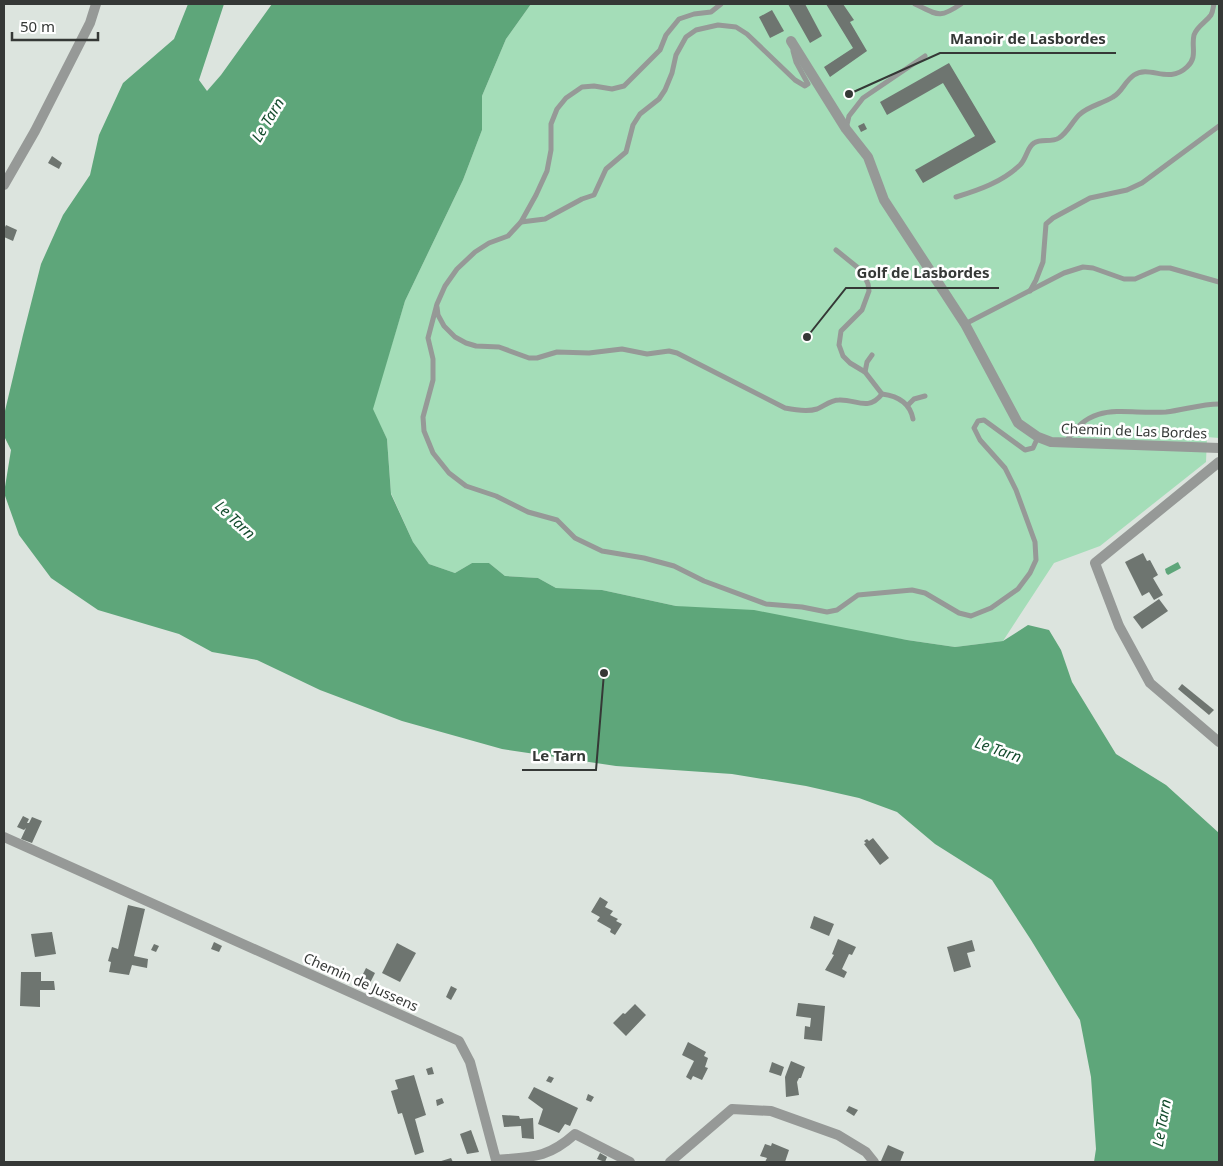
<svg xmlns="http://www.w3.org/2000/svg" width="1223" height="1166" viewBox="0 0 1223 1166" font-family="'Noto Sans',sans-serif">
<rect width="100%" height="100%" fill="#dce4de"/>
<polygon fill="#a4ddb8" points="531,4 1219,4 1219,438 1207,437 1206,462 1100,546 1054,563 1003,641 955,647 676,606 602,590 556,588 538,578 505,576 489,563 472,563 455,573 429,564 413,542 391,493 387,439 372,409 405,301 463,180 482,130 482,96 506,39"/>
<g fill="#5ea67a">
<polygon points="188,4 224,4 199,80 207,91 221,75 272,4 531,4 506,39 482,96 482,130 463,180 405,301 373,409 387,439 391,494 413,542 429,564 455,573 472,563 489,563 505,576 538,578 556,588 602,590 676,606 754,610 907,640 955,647 1003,641 1028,625 1049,630 1061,650 1072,682 1116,754 1166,785 1219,833 1219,1162 1094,1162 1096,1149 1091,1077 1080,1020 1031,940 992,880 935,844 897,812 859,798 806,786 732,774 616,766 502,749 402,721 320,690 257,660 212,652 179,634 98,610 51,578 19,535 4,493 11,450 4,436 4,415 23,335 41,264 63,215 90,175 99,135 123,83 174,39"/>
<polygon points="1178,562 1181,568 1168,575 1166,573 1165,569"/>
</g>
<g fill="#6e7570">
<polygon points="788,4 805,4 822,36 810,43"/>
<polygon points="826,4 843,4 854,20 850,22 867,51 830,77 824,67 853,48"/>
<polygon points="772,10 784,31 770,38 759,17"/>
<polygon points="949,63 996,142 923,183 915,170 975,136 943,83 887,115 880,102"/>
<polygon points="864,123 867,129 861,132 858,126"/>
<polygon points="52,156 62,163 59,169 48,163"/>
<polygon points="6,225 17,230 13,241 4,237 4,229"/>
<polygon points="1143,553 1147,561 1150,560 1158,575 1153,578 1163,595 1154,600 1149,592 1142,596 1125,562"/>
<polygon points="1159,599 1168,611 1142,629 1133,617"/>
<polygon points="1182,684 1214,710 1209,715 1178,689"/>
<polygon points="23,816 29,819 27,823 29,823 32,817 42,821 32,843 21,839 26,828 24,830 17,827"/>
<polygon points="873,838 889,858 880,865 864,844 866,843 864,841 867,839 869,841"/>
<polygon points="600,897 608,902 605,907 613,911 610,915 618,919 616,921 622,924 615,935 610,932 611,929 597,921 600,917 591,912"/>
<polygon points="128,905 145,909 134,956 148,959 147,968 132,965 129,975 109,972 111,962 108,961 112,947 118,949"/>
<polygon points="814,916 834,924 829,936 810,928"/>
<polygon points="52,932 56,954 35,957 31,934"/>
<polygon points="838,939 856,947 852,955 849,954 842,969 847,972 844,978 825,970 834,955 832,954"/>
<polygon points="972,940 975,951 967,953 971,967 954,972 947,947"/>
<polygon points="214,942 222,946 219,952 211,949"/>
<polygon points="397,943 416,953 400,982 382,973"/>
<polygon points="154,944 159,946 156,952 151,950"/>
<polygon points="366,968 375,973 369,985 360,980"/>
<polygon points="21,972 41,972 41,981 54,981 55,990 40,990 40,1007 20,1006"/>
<polygon points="451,986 457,989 451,1000 446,997"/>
<polygon points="798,1003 825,1006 822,1041 804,1039 805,1026 810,1027 811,1018 796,1016"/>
<polygon points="635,1004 646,1015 626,1036 613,1023 623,1013 625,1014"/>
<polygon points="688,1042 706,1052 704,1056 708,1058 705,1067 708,1068 702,1080 693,1076 691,1080 686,1077 694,1061 682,1055"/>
<polygon points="791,1061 805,1067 801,1078 799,1078 797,1082 799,1095 786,1097 785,1077"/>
<polygon points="772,1062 784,1067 781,1076 769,1072"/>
<polygon points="432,1067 434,1074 428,1075 426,1069"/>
<polygon points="414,1075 426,1115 415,1119 424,1152 415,1155 402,1113 398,1114 391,1091 398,1089 395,1080"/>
<polygon points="549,1076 554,1078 551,1083 546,1081"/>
<polygon points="534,1087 578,1108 570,1126 565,1124 559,1133 538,1124 543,1109 528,1098"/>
<polygon points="588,1094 594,1097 591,1102 586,1100"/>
<polygon points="442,1098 444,1103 437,1106 436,1100"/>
<polygon points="849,1106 858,1110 854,1116 846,1111"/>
<polygon points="502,1115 519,1116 520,1119 533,1118 534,1139 522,1138 521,1126 504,1127"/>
<polygon points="471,1130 479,1152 467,1154 460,1134"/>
<polygon points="772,1143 789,1150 785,1162 765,1162 767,1158 760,1156 765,1144 771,1146"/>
<polygon points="888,1145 904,1152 900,1162 885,1162 881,1161"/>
<polygon points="600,1153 607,1157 605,1162 597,1159"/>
<polygon points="451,1158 453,1162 438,1162"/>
</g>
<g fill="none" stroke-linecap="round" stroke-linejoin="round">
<g stroke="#969997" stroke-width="5">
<polyline points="721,4 711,12 694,14 679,19 666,35 660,50 624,86 612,89 594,86 582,87 566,98 557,109 551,124 551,150 547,171 536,195 521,222 508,236 489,243 475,252 457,269 445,286 437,304 428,338 433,359 433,380 423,417 424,431 433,453 449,473 466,486 496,496 528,512 557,520 575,538 602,551 644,558 674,566 704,581 766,604 802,607 827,612 837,610 858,595 912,590 925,593 959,613 971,616 991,608 1018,589 1030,573 1036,560 1035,542 1016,490 1005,468 980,440 974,428 978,421 984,420 1025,450 1033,448 1038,437"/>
<path d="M 915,4 C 938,15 939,19 961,4"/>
<polyline points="846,129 849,116 863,98 925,56"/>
<path d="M 956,197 C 979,190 1002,182 1020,165 C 1027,158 1027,147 1034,143 C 1041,138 1051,143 1059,138 C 1068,132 1072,122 1079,115 C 1088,106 1102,104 1113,97 C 1122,92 1125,81 1134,75 C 1150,64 1168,85 1187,67 C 1198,57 1191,47 1194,35 C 1197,26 1206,22 1211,15 C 1213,12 1213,7 1214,4"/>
<polyline points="521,222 545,219 582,199 594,195 606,169 626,152 633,125 640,114 659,99 665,90 672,73 676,55 686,37 696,30 718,25 736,27 747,34 795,80 805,86 808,84 796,62 793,51"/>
<polyline points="836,250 857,267 864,275 868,284 869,291 862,310 841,331 839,345 843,356 850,363 865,372 882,394"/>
<polyline points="1030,291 1036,280 1043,262 1046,224 1053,218 1090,198 1127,190 1142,183 1219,126"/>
<path d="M 437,307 L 438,315 L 444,326 L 455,337 L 466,343 L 476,346 L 499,347 L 529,358 L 537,358 L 557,352 L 589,353 L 622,349 L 647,354 L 669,351 L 677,353 L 785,408 C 795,410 807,412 817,409 C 824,406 831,400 839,400 C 856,399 868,412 882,394 C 898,396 910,403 913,419"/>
<polyline points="965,324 1064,273 1083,267 1093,268 1124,279 1135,279 1160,268 1170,268 1219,282"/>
<polyline points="865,372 867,362 872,355"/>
<polyline points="908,405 914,399 925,396"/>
<path d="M 1066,442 C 1092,399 1125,415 1166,412 C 1184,410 1201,404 1219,404"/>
</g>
<g stroke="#969997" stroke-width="10">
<polyline points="791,41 846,129 868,157 884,200 965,324 1018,423 1038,437 1051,442 1219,448"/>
<polyline points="4,185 35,131 90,23 96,4"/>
<polyline points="1219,462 1095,563 1119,626 1150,683 1219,742"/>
<path d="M 4,837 L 459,1041 L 470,1062 L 496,1160 C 531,1157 547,1159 575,1134 L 630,1162"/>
<polyline points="670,1162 732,1109 771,1111 838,1135 866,1152 874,1162"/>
</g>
</g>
<g text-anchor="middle" stroke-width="5" stroke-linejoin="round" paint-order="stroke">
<g font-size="14" fill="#353836" stroke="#fff">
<text transform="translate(1134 431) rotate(2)" y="5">Chemin de Las Bordes</text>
<text transform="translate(361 982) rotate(24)" y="5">Chemin de Jussens</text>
</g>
<g font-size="15" font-style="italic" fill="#164d2f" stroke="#fff">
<text transform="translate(268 120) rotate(-59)" y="5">Le Tarn</text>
<text transform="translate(235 520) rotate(43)" y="5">Le Tarn</text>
<text transform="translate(998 750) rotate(19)" y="5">Le Tarn</text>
<text transform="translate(1162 1123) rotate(-80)" y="5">Le Tarn</text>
</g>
</g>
<path fill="none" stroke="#353836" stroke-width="2" d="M849 94L940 53H1116M807 337L846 288H999M604 673L596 770H522"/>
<g fill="#353836" stroke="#fff" stroke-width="2">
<circle cx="849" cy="94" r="5"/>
<circle cx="807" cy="337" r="5"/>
<circle cx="604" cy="673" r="5"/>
</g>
<g font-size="15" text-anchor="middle" font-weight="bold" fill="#353836" stroke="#fff" stroke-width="5" stroke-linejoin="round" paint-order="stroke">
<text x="1028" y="44">Manoir de Lasbordes</text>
<text x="923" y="278">Golf de Lasbordes</text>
<text x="559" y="761">Le Tarn</text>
</g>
<rect width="1223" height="1166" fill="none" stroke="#353836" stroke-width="10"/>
<path d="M12 32v8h86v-8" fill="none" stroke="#353836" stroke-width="2.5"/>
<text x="20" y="32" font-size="15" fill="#353836" stroke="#ffffff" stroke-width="4" paint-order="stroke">50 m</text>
</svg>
